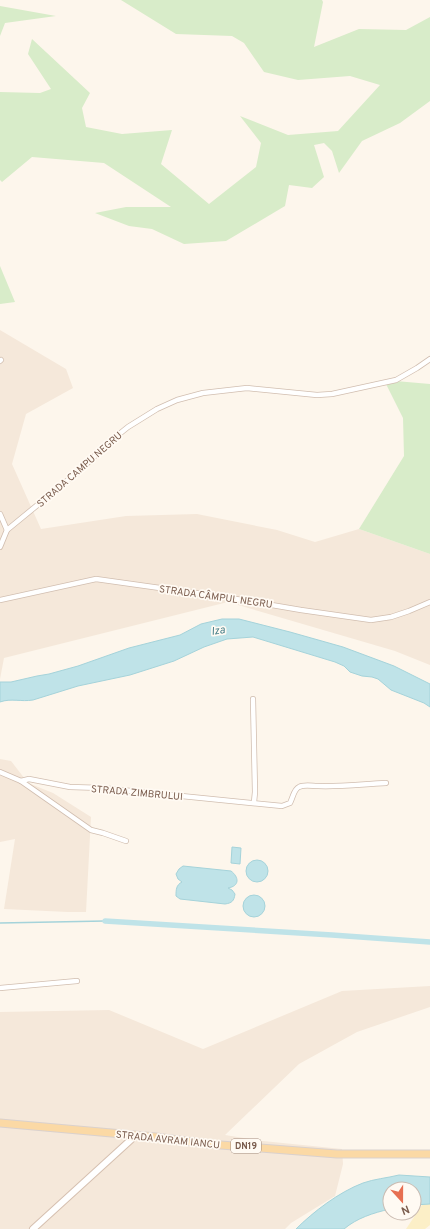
<svg xmlns="http://www.w3.org/2000/svg" width="430" height="1229" viewBox="0 0 430 1229" font-family="Overpass,sans-serif">
<rect width="100%" height="100%" fill="#fdf6ec"/>
<g fill="#f5e8da">
<polygon points="0,330 66,369 73,388 26,414 12,464 41,529 126,516 197,514 277,530 315,542 359,529 430,554 430,665 395,651 228,602 4,658 0,679"/>
<polygon points="0,759 11,761 28,783 53,793 91,817 86,912 68,912 4,909 15,839 0,842"/>
<polygon points="430,986 430,1007 357,1032 299,1064 225,1135 263,1141 342,1149 343,1164 335,1196 291,1223 285,1229 0,1229 0,1012 109,1010 203,1049 342,991"/>
</g>
<g fill="#d8ecc9">
<polygon points="121,0 322,0 323,2 314,47 359,29 406,30 430,17 430,101 400,123 362,141 339,173 332,151 324,143 314,145 324,177 312,188 289,185 285,206 226,241 184,244 152,229 129,226 95,213 126,207 171,207 104,163 32,157 2,182 0,180 0,92 40,93 51,89 28,54 32,39 90,93 82,108 86,127 122,134 172,130 161,164 209,204 256,167 261,143 240,116 288,135 338,131 380,85 350,76 298,80 264,72 244,43 232,36 176,34"/>
<polygon points="0,6 56,16 5,23 0,36"/>
<polygon points="0,266 15,302 0,304"/>
<polygon points="384,380 430,384 430,554 359,529 404,456 403,418"/>
</g>
<polygon fill="#fcefc7" points="430,1204 430,1225 425,1229 406,1229 422,1205 414,1206 414,1205"/>
<g fill="#bfe3e8" stroke="#a5d3da">
<path d="M 222,619 L 239,619 L 290,632 L 343,647 L 394,666 L 430,684 L 430,707 L 424,703 L 391,690 L 378,679 L 372,677 L 362,676 L 350,672 L 344,666 L 335,662 L 253,637 L 227,639 L 204,647 L 174,661 L 130,675 L 78,686 L 33,700 C 21,702 11,698 0,702 L 0,682 L 11,682 L 37,676 L 49,674 L 78,666 L 129,648 L 180,635 L 201,624 Z"/>
<polygon points="232,847 241,848 240,864 231,863"/>
<circle cx="257" cy="871" r="11"/>
<path d="M 183,866 L 231,871 C 239,877 240,886 228,888 L 232,890 L 235,894 C 234,901 232,903 225,904 L 180,899 L 176,896 C 176,890 176,885 182,882 L 178,879 L 176,874 L 179,869 Z"/>
<circle cx="254" cy="906" r="11"/>
<path d="M 399,1175 L 430,1177 L 430,1204 L 414,1205 L 414,1189 L 390,1189 L 390,1209 C 373,1213 357,1218 344,1229 L 296,1229 C 313,1212 339,1192 363,1183 C 374,1179 387,1178 399,1175 Z"/>
</g>
<g fill="none" stroke-linecap="round" stroke-linejoin="round">
<polyline stroke="#a5d3da" stroke-width="1.5" points="0,923 105,921"/>
<polyline stroke="#bfe3e8" stroke-width="5.5" points="105,921 332,935 430,942"/>
<g stroke="#d1beb0" stroke-width="6">
<g id="minor">
<polyline points="0,361 1,360"/>
<polyline points="0,514 7,530 0,547"/>
<polyline points="7,530 79,471 108,443 128,427 157,409 177,400 203,393 247,388 317,395 332,394 396,380 417,368 430,359"/>
<polyline points="0,600 96,579 224,597 301,610 371,620 391,617 409,611 430,602"/>
<polyline points="253,699 255,792 254,802"/>
<polyline points="0,772 21,781 91,830 103,833 126,841"/>
<path d="M 21,781 L 29,779 L 70,787 L 102,788 L 282,806 L 290,803 C 293,797 294,789 299,787 C 304,784 312,786 318,786 C 340,787 363,784 386,783"/>
<polyline points="0,988 77,981"/>
</g>
</g>
<g stroke="#d6c0b0" stroke-width="8">
<polyline id="secondary" points="33,1229 135,1136"/>
</g>
<g stroke="#dad1cd" stroke-width="9">
<polyline id="primary" points="0,1123 156,1137 208,1144 337,1154 430,1154"/>
</g>
<use href="#minor" stroke="#fff" stroke-width="4.5"/>
<use href="#secondary" stroke="#fff" stroke-width="6"/>
<use href="#primary" stroke="#fbd9a5" stroke-width="7"/>
</g>
<g text-anchor="middle" stroke-width="3.5" stroke-linejoin="round" paint-order="stroke">
<rect fill="#fffaf3" stroke="#a28b7f" stroke-width="1" x="231" y="1139" width="30" height="14" rx="3"/>
<g font-size="9" font-weight="bold" fill="#7a5c4d">
<text x="246" y="1149">DN19</text>
</g>
<g font-size="10" fill="#7a5c4d" stroke="#fffaf3">
<text transform="translate(79 469) rotate(-41)" y="4">STRADA CAMPU NEGRU</text>
<text transform="translate(216 596) rotate(8)" y="4">STRADA CÂMPUL NEGRU</text>
<text transform="translate(137 792) rotate(5)" y="4">STRADA ZIMBRULUI</text>
<text transform="translate(168 1139) rotate(6)" y="4">STRADA AVRAM IANCU</text>
</g>
<g font-size="11" font-style="italic" fill="#437c86" stroke="#fffaf3">
<text transform="translate(218 630) rotate(-8)" y="4">Iza</text>
</g>
</g>
<g transform="translate(402 1201) rotate(159)"><circle r="19" fill="#fffaf3" stroke="#cabbb1"/>
<path d="M0-3L7 15L0 10L-7 15Z" fill="#e76f51"/>
<text y="-6" font-size="11" font-weight="bold" text-anchor="middle" fill="#7a5c4d">N</text>
</g>
</svg>
